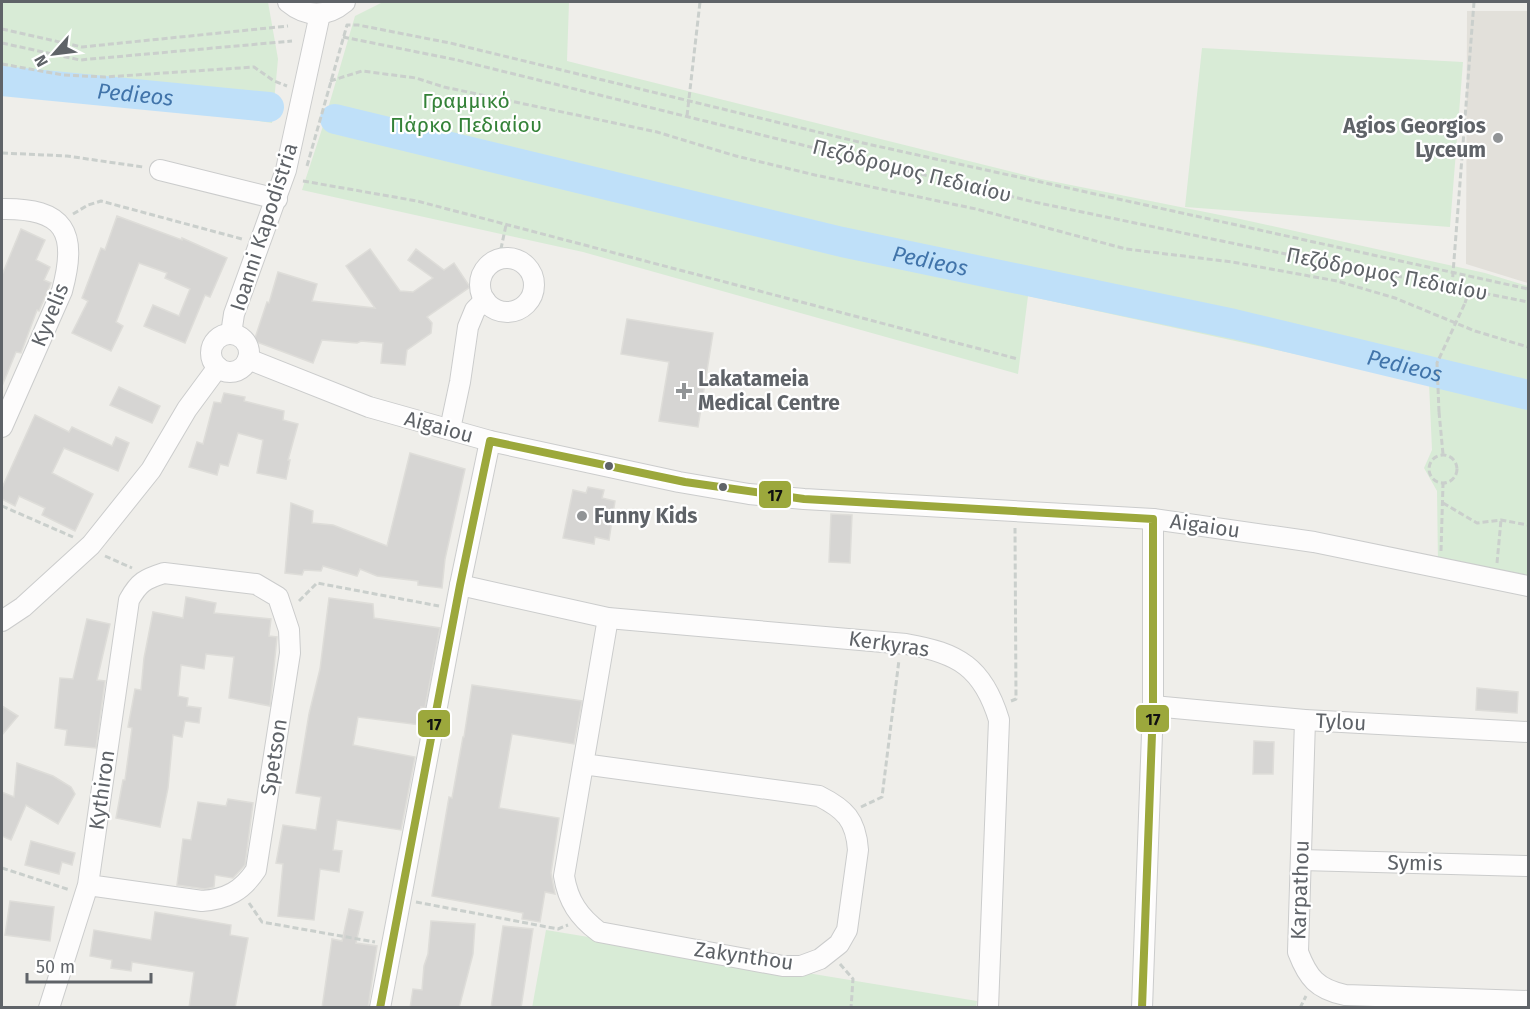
<svg xmlns="http://www.w3.org/2000/svg" width="1530" height="1009" viewBox="0 0 1530 1009" font-family="'Fira Sans',sans-serif">
<rect width="100%" height="100%" fill="#efeeea"/>
<polygon fill="#e2e0da" points="1467,11 1528,11 1528,283 1466,264"/>
<g fill="#d8ebd6">
<polygon points="2,2 268,2 278,59 272,123 2,82"/>
<polygon points="383,2 569,2 567,61 1041,179 1240,219 1485,273 1528,286 1528,580 1438,564 1437,491 1424,468 1432,450 1429,383 1028,296 1018,374 583,252 302,190 322,129 355,16"/>
<polygon points="1202,48 1463,62 1450,227 1185,207"/>
<polygon points="546,930 977,1001 976,1008 532,1008"/>
</g>
<g fill="none" stroke-linecap="round" stroke-linejoin="round">
<g stroke="#bfe0f9" stroke-width="30">
<path id="s1" d="M 2,81 L 269,107"/>
<path id="s2" d="M 335,119 L 842,242 L 1234,324 L 1528,395"/>
</g>
</g>
<g fill="#d6d5d3" stroke="#deddd9" stroke-width="1.5">
<polygon points="117,216 182,240 182,238 227,258 210,297 205,295 185,343 144,326 153,305 179,316 190,289 165,278 167,273 139,263 116,322 123,326 111,351 72,333 88,301 82,298 101,248 105,250"/>
<polygon points="21,229 45,240 36,260 50,267 44,280 51,283 39,311 37,310 21,353 16,352 2,386 2,275"/>
<polygon points="370,249 400,291 413,292 433,278 408,260 416,249 444,270 454,263 470,287 427,317 432,323 431,333 407,350 405,365 381,363 383,343 361,341 357,343 322,340 313,363 254,341 267,302 269,303 278,272 317,284 312,301 375,308 346,266"/>
<polygon points="627,319 713,333 698,427 659,421 669,362 621,354"/>
<polygon points="119,387 160,406 152,423 110,405"/>
<polygon points="224,393 245,397 244,401 284,411 283,420 298,424 288,460 290,460 286,479 257,473 263,440 238,433 228,466 220,464 217,475 189,467 197,442 203,444 214,402 221,403"/>
<polygon points="35,415 69,432 72,427 112,446 116,437 129,443 118,471 64,448 52,473 93,494 75,531 42,515 45,508 19,496 15,506 2,499 2,488"/>
<polygon points="410,453 465,469 445,559 442,588 418,585 418,581 377,576 360,569 357,576 323,566 321,571 304,570 302,575 285,573 291,503 313,511 312,523 333,525 387,546"/>
<polygon points="588,487 604,490 602,498 615,501 609,540 595,537 594,544 563,538 573,490 586,493"/>
<polygon points="831,514 852,515 850,563 829,562"/>
<polygon points="186,597 216,603 214,613 271,619 269,636 277,637 270,706 229,698 234,657 206,654 204,669 181,665 178,696 188,698 187,706 201,708 199,723 185,721 182,737 173,735 168,788 160,827 116,818 123,780 125,780 132,728 128,727 135,689 141,690 144,658 153,612 183,618"/>
<polygon points="329,598 373,604 374,618 440,628 425,708 421,707 420,725 358,717 353,745 415,757 401,830 337,820 333,850 342,851 339,872 320,869 314,920 278,916 283,864 276,863 283,825 316,830 321,797 296,793 309,714 320,669"/>
<polygon points="87,619 110,624 97,680 105,681 96,748 65,745 67,730 55,728 60,678 73,679"/>
<polygon points="472,685 582,701 574,744 512,734 499,808 559,818 551,873 555,894 545,892 540,922 522,919 523,913 432,896 449,797 452,798 463,737 464,737"/>
<polygon points="1477,688 1518,692 1517,713 1476,710"/>
<polygon points="2,706 18,716 2,735"/>
<polygon points="1254,741 1274,742 1273,774 1253,774"/>
<polygon points="17,763 53,776 71,787 75,794 58,824 26,805 11,840 2,836 2,792 14,797"/>
<polygon points="228,799 253,803 245,865 233,878 215,875 214,887 205,889 177,885 183,839 191,840 198,802 226,806"/>
<polygon points="31,841 75,853 72,865 62,862 59,874 25,865"/>
<polygon points="10,901 54,907 50,941 5,935"/>
<polygon points="349,909 363,912 356,943 377,946 368,1008 322,1008 332,939 342,941"/>
<polygon points="155,912 231,925 230,935 248,938 235,1008 189,1008 194,972 132,962 131,971 111,968 112,960 90,956 94,930 151,940"/>
<polygon points="431,921 475,924 473,954 459,1008 410,1008 413,989 422,990 424,966 428,954"/>
<polygon points="503,926 533,929 521,1008 491,1008"/>
</g>
<g fill="none" stroke-linecap="round" stroke-linejoin="round">
<g stroke="#cbcccc" stroke-width="22">
<g id="minor">
<path d="M 288,2 C 306,17 326,18 345,2"/>
<polyline points="160,170 277,199"/>
<path d="M 2,209 C 65,208 78,232 62,291 L 2,427"/>
<circle cx="507" cy="285" r="27"/>
<polyline points="231,334 234,314 286,170 320,14"/>
<circle cx="230" cy="353" r="19"/>
<polyline points="248,359 369,407 490,441 679,482 749,494 804,499 1153,519 1314,542 1528,586"/>
<polyline points="450,429 460,382 468,327 475,310 485,300"/>
<path d="M 460,585 L 608,618 L 906,644 C 958,653 983,667 999,720 L 988,1008"/>
<polyline points="2,621 23,607 91,545 151,470 187,409 218,367"/>
<polyline points="1153,706 1305,720 1528,732"/>
<path d="M 1305,720 L 1298,952 C 1308,978 1317,989 1345,995 L 1528,1001"/>
<path d="M 583,764 L 819,796 C 845,809 856,820 858,850 L 847,930 L 839,944 L 820,959 L 801,966 L 783,966 L 599,932 C 579,917 568,901 564,876 L 608,618"/>
<polyline points="1301,860 1528,866"/>
<path d="M 49,1008 L 88,885 L 129,600 C 139,582 145,579 164,573 L 256,584 L 278,597 L 289,630 L 290,653 L 256,870 C 242,891 227,899 202,901 L 88,885"/>
<polyline points="380,1008 460,585 490,441"/>
<polyline points="1142,1008 1153,706 1153,519"/>
</g>
</g>
<g stroke="#cacfcc" stroke-width="3" stroke-dasharray="6 3" stroke-linecap="butt">
<polyline points="2,29 82,47 288,26"/>
<polyline points="343,37 457,60 1034,202 1241,245 1528,302"/>
<polyline points="2,43 80,60 292,41"/>
<polyline points="2,64 63,75 105,77 254,67 274,81 287,86"/>
<polyline points="330,81 362,71 416,78 444,87 657,132 736,156 815,175 976,209 1126,249 1232,262 1337,281 1395,298 1475,331 1528,347"/>
<polyline points="687,116 700,2"/>
<polyline points="2,153 67,156 143,167"/>
<polyline points="307,166 347,25 358,25 450,43 863,143 1528,289"/>
<polyline points="303,181 417,201 1018,359"/>
<polyline points="73,214 88,205 101,201 242,239"/>
<polyline points="499,258 506,225"/>
<polyline points="1452,286 1474,2"/>
<polyline points="1465,303 1469,290"/>
<polyline points="1439,412 1443,454"/>
<circle cx="1443" cy="469" r="14"/>
<polyline points="1443,503 1477,523 1501,520 1528,525"/>
<polyline points="2,506 73,537"/>
<polyline points="1441,551 1443,484"/>
<polyline points="105,556 132,568"/>
<polyline points="1497,563 1501,520"/>
<polyline points="299,601 317,583 439,606"/>
<polyline points="1011,701 1016,699 1015,528"/>
<polyline points="861,807 882,797 899,660"/>
<polyline points="2,868 70,890"/>
<polyline points="416,902 558,929 568,925"/>
<polyline points="249,903 262,922 375,942"/>
<polyline points="840,964 853,979 851,1008"/>
<polyline points="1300,1008 1306,996"/>
</g>
<use href="#minor" stroke="#fdfcfc" stroke-width="20"/>
<polyline stroke="#cacfcc" stroke-width="3" stroke-dasharray="6 3" stroke-linecap="butt" points="1439,412 1437,363 1465,303"/>
<g stroke="#fff" stroke-width="12">
<polyline id="bus-1" points="380,1008 460,585 490,441 685,482 804,499 1153,519 1153,706 1142,1008"/>
</g>
<use href="#bus-1" stroke="#9ca83c" stroke-width="8"/>
</g>
<g fill="#919496" stroke="#fff" stroke-width="2">
<circle cx="1498" cy="138" r="6"/>
<path d="M681 382h6v6h6v6h-6v6h-6v-6h-6v-6h6z"/>
<circle cx="582" cy="516" r="6"/>
</g>
<g fill="#5f6368" stroke="#fff" stroke-width="2">
<circle cx="609" cy="466" r="5"/>
<circle cx="723" cy="487" r="5"/>
</g>
<g text-anchor="middle" stroke-width="4.5" stroke-linejoin="round" paint-order="stroke">
<g font-size="21" fill="#348238" stroke="#fff">
<text x="466" y="108">Γραμμικό<tspan x="466" dy="24">Πάρκο Πεδιαίου</tspan></text>
</g>
<g font-size="21" font-weight="bold" fill="#5f6368" stroke="#fff" text-anchor="start">
<text x="1486" y="133" text-anchor="end">Agios Georgios<tspan x="1486" dy="24">Lyceum</tspan></text>
<text x="698" y="386">Lakatameia<tspan x="698" dy="24">Medical Centre</tspan></text>
<text x="594" y="523">Funny Kids</text>
</g>
<g font-size="21" fill="#5f6368" stroke="#fff">
<text transform="translate(912 171) rotate(14)" y="7">Πεζόδρομος Πεδιαίου</text>
<text transform="translate(264 227) rotate(-72)" y="7">Ioanni Kapodistria</text>
<text transform="translate(1387 274) rotate(11)" y="7">Πεζόδρομος Πεδιαίου</text>
<text transform="translate(50 315) rotate(-68)" y="7">Kyvelis</text>
<text transform="translate(439 427) rotate(15)" y="7">Aigaiou</text>
<text transform="translate(1205 526) rotate(8)" y="7">Aigaiou</text>
<text transform="translate(889 644) rotate(8)" y="7">Kerkyras</text>
<text transform="translate(1341 722) rotate(3)" y="7">Tylou</text>
<text transform="translate(274 757) rotate(-81)" y="7">Spetson</text>
<text transform="translate(102 790) rotate(-82)" y="7">Kythiron</text>
<text transform="translate(1415 863) rotate(1)" y="7">Symis</text>
<text transform="translate(1300 890) rotate(-88)" y="7">Karpathou</text>
<text transform="translate(744 956) rotate(8)" y="7">Zakynthou</text>
</g>
<g font-size="22" font-style="italic" fill="#4174aa" stroke="#fff">
<text dy="8" stroke="none"><textPath href="#s1" startOffset="134">Pedieos</textPath></text>
<text dy="8" stroke="none"><textPath href="#s2" startOffset="612">Pedieos</textPath></text>
<text dy="8" stroke="none"><textPath href="#s2" startOffset="1098">Pedieos</textPath></text>
</g>
</g>
<g stroke="#fff" stroke-width="2">
<rect x="758" y="480" width="34" height="29" rx="6" fill="#9ca83c"/>
<rect x="1135" y="704" width="35" height="29" rx="6" fill="#9ca83c"/>
<rect x="417" y="709" width="34" height="29" rx="6" fill="#9ca83c"/>
</g>
<g font-size="16" text-anchor="middle" font-weight="bold" fill="#111">
<text x="775" y="501">17</text>
<text x="1153" y="725">17</text>
<text x="434" y="730">17</text>
</g>
<rect width="1530" height="1009" fill="none" stroke="#5f6368" stroke-width="6"/>
<g transform="translate(54 54) rotate(242)" stroke="#ffffff" stroke-width="4.5" paint-order="stroke">
<path d="M0-4.5L10 22L0 15L-10 22Z" fill="#5f6368"/>
<text y="-9" font-size="16" font-weight="bold" text-anchor="middle" fill="#5f6368">N</text>
</g>
<path d="M27 973v9h124v-9" fill="none" stroke="#5f6368" stroke-width="3"/>
<text x="36" y="973" font-size="18" fill="#5f6368" stroke="#ffffff" stroke-width="4.5" paint-order="stroke">50 m</text>
</svg>
